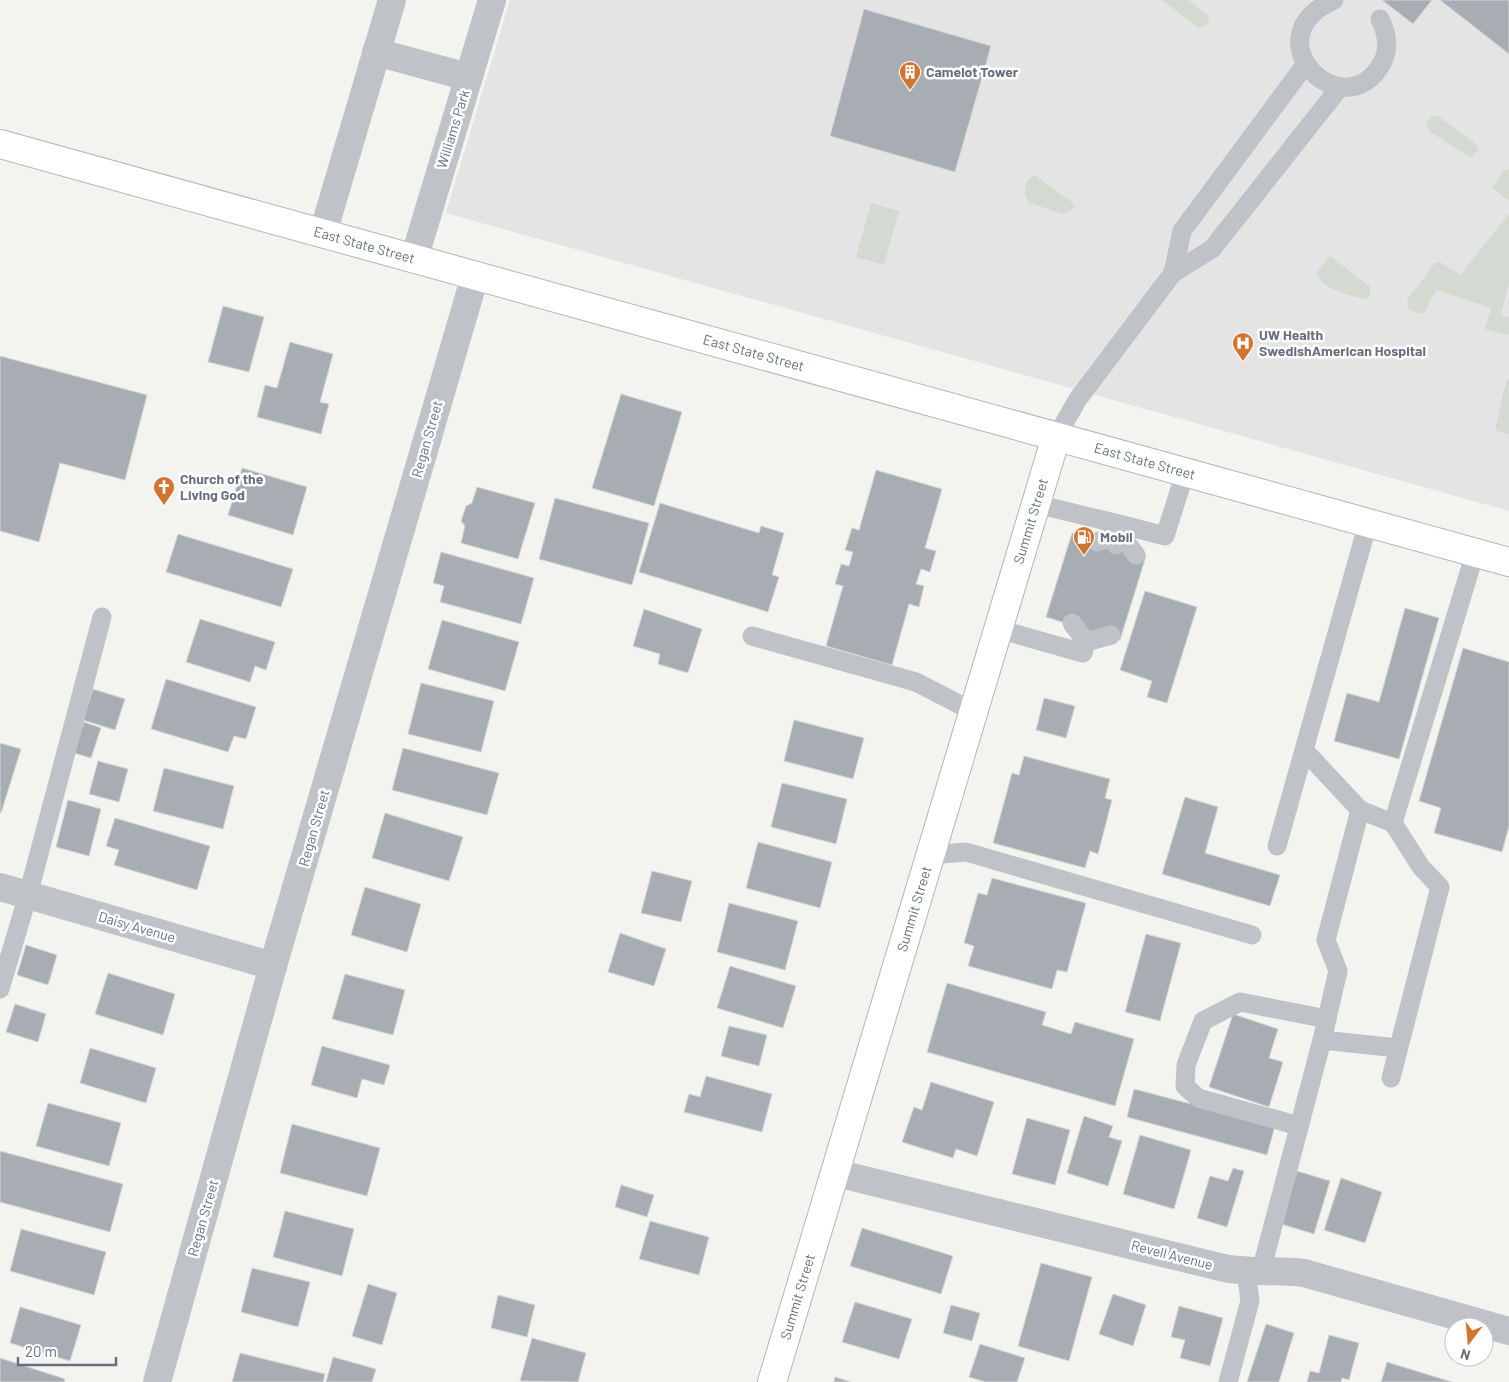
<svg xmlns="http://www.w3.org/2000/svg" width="1509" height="1382" viewBox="0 0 1509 1382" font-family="Barlow,sans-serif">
<rect width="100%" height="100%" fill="#f3f4f0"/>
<polygon fill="#e4e4e4" points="510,0 1509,0 1509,511 446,213"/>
<g fill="#d4dad2">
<polygon points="1162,0 1188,0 1208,15 1209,22 1204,27 1199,28"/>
<polygon points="1434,116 1438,116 1475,143 1479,150 1471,157 1466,155 1429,131 1426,124 1430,118"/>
<polygon points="1508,169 1509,170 1509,201 1492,188 1503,172"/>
<path d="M 1035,175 L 1073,203 L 1074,208 L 1063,214 L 1030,203 C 1021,195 1024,180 1035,175 Z"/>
<polygon points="871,203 899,211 884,265 856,257"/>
<polygon points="1509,214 1509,283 1501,315 1509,317 1509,335 1485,329 1491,308 1436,290 1425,312 1421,314 1409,310 1407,300 1435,263 1440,262 1460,275"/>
<path d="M 1330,256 L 1370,287 L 1370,296 L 1367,299 C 1350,296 1323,290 1316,273 Z"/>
<polygon points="1509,378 1509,435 1495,430 1506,381"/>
</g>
<g fill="#a8adb4" stroke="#d5d5d3">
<polygon points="1382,0 1432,0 1413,24"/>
<polygon points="1440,0 1509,0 1509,54"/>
<polygon points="864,9 991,46 955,172 830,136"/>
<polygon points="223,306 264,317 249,372 208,362"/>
<polygon points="290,342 333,354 320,402 329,404 321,434 257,417 265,385 277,388"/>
<polygon points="0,356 147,395 125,480 60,463 39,542 0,531"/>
<polygon points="621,394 682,412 654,506 592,488"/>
<polygon points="242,468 307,487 293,535 228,515"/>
<polygon points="876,470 942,489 925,548 936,551 930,572 921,569 916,584 924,586 919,607 909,604 892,665 826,646 843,586 835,584 841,564 849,566 853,552 845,550 852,528 859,530"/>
<polygon points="477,487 535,503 518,559 461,543 465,526 461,521 466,506 472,503"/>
<polygon points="555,498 649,523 632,585 539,559"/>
<polygon points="660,503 759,533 761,526 784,533 772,575 779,577 768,612 639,572"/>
<polygon points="1072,533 1146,556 1120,640 1046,617"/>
<polygon points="178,534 293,569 281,607 166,572"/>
<polygon points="441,552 534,578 521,624 440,602 444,586 433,583"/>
<polygon points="1145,591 1197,607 1167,703 1147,697 1152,681 1120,670"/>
<polygon points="1405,608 1439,618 1399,759 1334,741 1347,693 1379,702"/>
<polygon points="644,609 702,629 688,673 658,664 660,654 633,646"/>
<polygon points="200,619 275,642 266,670 255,666 250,682 186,662"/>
<polygon points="442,620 519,642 505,691 428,669"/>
<polygon points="1463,648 1509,662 1509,826 1502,852 1434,833 1441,808 1419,801"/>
<polygon points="166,679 256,707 246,739 234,736 228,752 151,729"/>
<polygon points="421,683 494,701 481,752 408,734"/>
<polygon points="93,689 125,699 115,730 83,720"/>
<polygon points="1044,698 1075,706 1066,738 1036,730"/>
<polygon points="794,720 864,738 853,779 784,761"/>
<polygon points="84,722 101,728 91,758 74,753"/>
<polygon points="0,743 21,749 1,813 0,813"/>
<polygon points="403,748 499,773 487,815 392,790"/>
<polygon points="1024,756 1110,779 1105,798 1112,800 1098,854 1090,851 1085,868 993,843 1012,773 1019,775"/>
<polygon points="98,761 128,769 119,802 89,794"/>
<polygon points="164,768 234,786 223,829 153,811"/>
<polygon points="782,783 847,799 836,844 771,827"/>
<polygon points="1185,797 1218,807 1205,853 1280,875 1270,906 1162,874"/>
<polygon points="68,800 101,809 89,856 56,847"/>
<polygon points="385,813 463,837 449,881 372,858"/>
<polygon points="115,818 210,846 197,890 114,865 119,850 106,846"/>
<polygon points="758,842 832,862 820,908 746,888"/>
<polygon points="652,871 692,881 681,922 641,913"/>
<polygon points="992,878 1086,903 1067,972 1057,970 1052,989 968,966 974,946 964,943 978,893 987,895"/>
<polygon points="365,887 421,904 407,952 351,935"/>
<polygon points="729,903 798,921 785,970 717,952"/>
<polygon points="620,933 666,949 654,986 608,972"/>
<polygon points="1146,934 1181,943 1160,1021 1125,1012"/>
<polygon points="26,945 57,955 48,985 17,975"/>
<polygon points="730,966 796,986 783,1028 717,1008"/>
<polygon points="108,973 175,994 163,1035 95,1014"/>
<polygon points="345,974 405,990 393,1035 332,1019"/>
<polygon points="947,983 1046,1012 1042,1025 1071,1034 1075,1022 1134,1039 1115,1106 927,1052"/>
<polygon points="15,1004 46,1014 38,1042 6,1032"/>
<polygon points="1233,1014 1278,1029 1269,1058 1283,1062 1269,1107 1209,1087"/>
<polygon points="729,1026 767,1035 759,1066 721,1056"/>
<polygon points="322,1046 390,1065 384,1085 362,1079 357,1098 311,1085"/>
<polygon points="90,1048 156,1068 146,1103 80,1083"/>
<polygon points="706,1076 772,1094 762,1132 684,1112 689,1094 700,1097"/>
<polygon points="931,1082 994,1102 977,1156 956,1149 953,1158 902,1142 914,1107 922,1110"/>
<polygon points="1134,1089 1275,1126 1267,1155 1127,1117"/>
<polygon points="48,1103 121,1123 109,1166 36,1146"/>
<polygon points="1084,1116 1113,1126 1109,1137 1122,1141 1108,1186 1067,1173"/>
<polygon points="1027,1118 1070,1130 1055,1185 1012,1174"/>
<polygon points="292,1124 380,1148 367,1196 280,1173"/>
<polygon points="1140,1135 1191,1150 1174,1209 1123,1194"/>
<polygon points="0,1151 123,1184 110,1232 0,1202"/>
<polygon points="1233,1168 1244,1171 1227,1227 1197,1218 1210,1176 1228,1181"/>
<polygon points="1297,1171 1330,1181 1314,1234 1281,1224"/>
<polygon points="1341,1178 1382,1192 1365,1243 1324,1230"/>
<polygon points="621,1185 654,1195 647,1217 615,1207"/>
<polygon points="285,1211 354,1229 342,1276 273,1257"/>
<polygon points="650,1221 709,1237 699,1275 639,1259"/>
<polygon points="862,1228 953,1256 941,1294 850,1266"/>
<polygon points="21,1229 106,1252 94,1295 10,1271"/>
<polygon points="1041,1263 1092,1277 1069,1361 1018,1346"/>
<polygon points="252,1268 310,1282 298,1327 241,1312"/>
<polygon points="368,1284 397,1293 382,1345 352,1336"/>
<polygon points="1113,1294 1146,1305 1133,1346 1099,1334"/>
<polygon points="498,1295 535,1305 527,1337 491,1328"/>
<polygon points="855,1302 912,1319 899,1359 842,1342"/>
<polygon points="951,1305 980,1313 972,1341 943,1333"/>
<polygon points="1179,1306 1223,1318 1210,1366 1180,1358 1185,1340 1171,1337"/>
<polygon points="20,1307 81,1325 70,1361 10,1343"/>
<polygon points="1266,1324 1294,1333 1279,1382 1247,1382"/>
<polygon points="1329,1335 1359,1343 1349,1380 1342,1378 1341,1382 1307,1382 1310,1371 1319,1373"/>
<polygon points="532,1338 586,1353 578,1382 520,1381"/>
<polygon points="980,1344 1025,1358 1017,1382 985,1382 969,1377"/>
<polygon points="240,1353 325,1374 323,1382 232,1382"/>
<polygon points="333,1357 376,1369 372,1382 326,1382"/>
<polygon points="0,1358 65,1379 64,1382 0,1382"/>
<polygon points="1387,1362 1452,1382 1381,1382"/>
<polygon points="835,1377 851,1382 834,1382"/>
</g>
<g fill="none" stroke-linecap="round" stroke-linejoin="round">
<g stroke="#b2b5ba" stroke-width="30">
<g id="secondary">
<path id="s1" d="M 772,1382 L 1056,437"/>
</g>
</g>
<g stroke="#b3b5b9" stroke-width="30">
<g id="primary">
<path id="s2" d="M 0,144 L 1509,562"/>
</g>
</g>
<g stroke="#bfc2c6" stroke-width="19">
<path d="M 1334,0 C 1249,38 1344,131 1382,63 C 1390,48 1387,33 1380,19"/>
<polyline points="1173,273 1182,231 1305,65"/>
<polyline points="1056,437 1078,399 1173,273 1212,249 1340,87"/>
<polyline points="1036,504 1123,525 1120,534 1097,542"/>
<polyline points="1123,525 1165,536 1185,473"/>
<polyline points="1116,545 1120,534 1136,555"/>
<polyline points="1072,623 1086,642"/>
<polyline points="998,629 1083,653 1086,642 1111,635"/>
<polyline points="752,636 916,682 974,712"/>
<polyline points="1360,810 1393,823"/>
<polyline points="1277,846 1304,750"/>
<polyline points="930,855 966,852 1252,935"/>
<polyline points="0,989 28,895 102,617"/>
<polyline points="1322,1040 1338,971 1326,940 1360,810 1304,750 1368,523"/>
<polyline points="1391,1078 1440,887 1421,867 1393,823 1475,553"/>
<polyline points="1299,1126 1198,1098 1185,1086 1186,1065 1203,1021 1240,1002 1327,1019"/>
<polyline points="1261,1271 1322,1040 1398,1048"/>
<polyline points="1228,1382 1250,1301 1246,1272"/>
</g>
<g stroke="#bfc2c6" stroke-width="28">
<polyline points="376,52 468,77"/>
<polyline points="323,233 392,0"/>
<polyline points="414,259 492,0"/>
<polyline points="0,887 273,966"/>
<path d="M 836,1173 L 1224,1268 C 1251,1273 1277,1270 1304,1273 L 1509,1331"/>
<polyline points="157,1382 273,966 475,276"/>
</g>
<use href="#secondary" stroke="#fff" stroke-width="28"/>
<use href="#primary" stroke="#fff" stroke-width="28"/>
</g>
<defs>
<g id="building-pin" transform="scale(1.125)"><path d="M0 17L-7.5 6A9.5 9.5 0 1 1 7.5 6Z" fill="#d37431" stroke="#fff"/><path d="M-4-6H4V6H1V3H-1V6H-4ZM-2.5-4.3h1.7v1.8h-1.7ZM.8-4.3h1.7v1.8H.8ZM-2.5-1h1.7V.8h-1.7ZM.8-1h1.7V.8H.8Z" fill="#fff"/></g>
<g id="hospital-pin" transform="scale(1.125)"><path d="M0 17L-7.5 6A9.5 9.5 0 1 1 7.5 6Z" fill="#d37431" stroke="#fff"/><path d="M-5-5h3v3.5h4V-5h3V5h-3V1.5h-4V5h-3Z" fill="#fff"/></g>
<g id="church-pin" transform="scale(1.125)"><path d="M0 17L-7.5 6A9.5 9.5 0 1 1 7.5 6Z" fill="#d37431" stroke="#fff"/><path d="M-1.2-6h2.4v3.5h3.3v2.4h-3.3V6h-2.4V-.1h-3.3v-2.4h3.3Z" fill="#fff"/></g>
<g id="fuel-pin" transform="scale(1.125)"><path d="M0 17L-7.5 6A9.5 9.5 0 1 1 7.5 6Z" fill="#d37431" stroke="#fff"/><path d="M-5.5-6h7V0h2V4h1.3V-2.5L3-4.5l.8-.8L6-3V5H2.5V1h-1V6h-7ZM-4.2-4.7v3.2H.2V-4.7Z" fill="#fff"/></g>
</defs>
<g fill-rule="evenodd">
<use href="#building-pin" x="910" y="72"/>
<use href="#hospital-pin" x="1243" y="343"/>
<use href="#church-pin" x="164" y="487"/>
<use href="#fuel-pin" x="1084" y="537"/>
</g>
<g text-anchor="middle" stroke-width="5" stroke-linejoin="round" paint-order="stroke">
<g font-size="14" font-weight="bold" fill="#656f7f" stroke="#fff" text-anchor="start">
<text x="926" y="77">Camelot Tower</text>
<text x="1259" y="340">UW Health<tspan x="1259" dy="16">SwedishAmerican Hospital</tspan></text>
<text x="180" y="484">Church of the<tspan x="180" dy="16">Living God</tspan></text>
<text x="1100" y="542">Mobil</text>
</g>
<g font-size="14" fill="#656f7f" stroke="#fff">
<text transform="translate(453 129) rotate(-73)" y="5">Williams Park</text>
<text dy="5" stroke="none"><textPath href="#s2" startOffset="378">East State Street</textPath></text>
<text dy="5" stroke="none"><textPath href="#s2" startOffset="782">East State Street</textPath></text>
<text transform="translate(427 439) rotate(-74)" y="5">Regan Street</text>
<text dy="5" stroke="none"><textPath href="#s2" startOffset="1188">East State Street</textPath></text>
<text dy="5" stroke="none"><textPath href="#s1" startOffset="899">Summit Street</textPath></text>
<text transform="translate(314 828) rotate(-74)" y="5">Regan Street</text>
<text dy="5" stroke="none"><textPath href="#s1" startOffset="494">Summit Street</textPath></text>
<text transform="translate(137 927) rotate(16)" y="5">Daisy Avenue</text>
<text transform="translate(203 1218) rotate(-74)" y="5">Regan Street</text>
<text transform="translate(1172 1255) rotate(14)" y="5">Revell Avenue</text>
<text dy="5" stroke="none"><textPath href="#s1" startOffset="89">Summit Street</textPath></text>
</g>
</g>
<g transform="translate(1469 1342) rotate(196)"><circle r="24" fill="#ffffff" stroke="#c1c5cc"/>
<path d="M0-4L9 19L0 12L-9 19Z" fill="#d37431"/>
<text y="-8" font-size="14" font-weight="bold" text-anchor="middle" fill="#656f7f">N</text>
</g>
<path d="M18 1357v8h98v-8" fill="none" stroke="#656f7f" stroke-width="2.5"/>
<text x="25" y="1357" font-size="15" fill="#656f7f" stroke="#ffffff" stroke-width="4" paint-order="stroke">20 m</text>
</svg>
